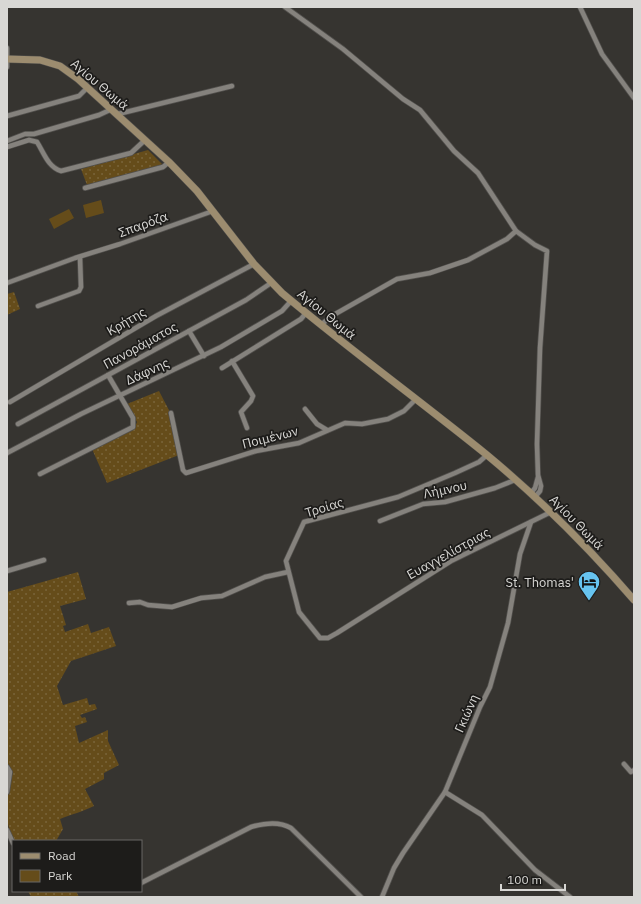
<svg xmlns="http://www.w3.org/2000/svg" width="641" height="904" viewBox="0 0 641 904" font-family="'IBM Plex Sans',sans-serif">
<defs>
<pattern id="green-dots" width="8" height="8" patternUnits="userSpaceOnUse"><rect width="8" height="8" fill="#654c1a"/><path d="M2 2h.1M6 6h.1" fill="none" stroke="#7a653a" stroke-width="1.8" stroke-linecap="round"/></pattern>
</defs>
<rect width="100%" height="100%" fill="#363430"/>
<g fill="url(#green-dots)">
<polygon points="148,150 163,165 87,185 81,169"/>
<polygon points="14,292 20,309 7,315 7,294"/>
<polygon points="159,391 171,414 179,455 107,483 92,449 131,431 135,427 137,422 127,404"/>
<path d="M 78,572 L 86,599 L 60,606 L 66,625 L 63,626 L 65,632 L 88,624 L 91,633 L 109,627 L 116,646 L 71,661 L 57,686 L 63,705 L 87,698 L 89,705 L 95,704 L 97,709 L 80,715 L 82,718 L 85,717 L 87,722 L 75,726 L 79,743 L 108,730 L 108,741 L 119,765 L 104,773 L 104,779 L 85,789 L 94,806 C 82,812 72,814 60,819 L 63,829 L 56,841 L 14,841 C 2,819 8,795 12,771 L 7,766 L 7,592 Z"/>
<polygon points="28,891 76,891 79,897 31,897"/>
</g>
<g fill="#654c1a">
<polygon points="101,200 104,213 86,218 83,205"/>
<polygon points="69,209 74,218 54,229 49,219"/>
</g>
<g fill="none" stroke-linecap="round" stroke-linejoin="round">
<g stroke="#52504d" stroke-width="6">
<g id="minor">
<polyline points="285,7 343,49 403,99 420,110 454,151 478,173 516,231"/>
<polyline points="580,7 602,54 634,98"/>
<polyline points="7,48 7,67"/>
<polyline points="118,114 232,86"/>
<polyline points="7,116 79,96 88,87"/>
<polyline points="7,141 25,134 34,134 99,115 112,109"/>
<path d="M 7,147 L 29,140 L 37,142 C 44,153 48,167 61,171 L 131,153 L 145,140"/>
<polyline points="85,188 163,167 169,162"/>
<polyline points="7,283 75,258 120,244 213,211"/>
<polyline points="38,306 79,291 81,287 80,258"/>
<polyline points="321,325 330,317 397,279 430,273 468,260 507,239 516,231 535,245 547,251 540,348 537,444 538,475 541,486 540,491 535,497"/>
<polyline points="189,331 204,356"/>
<polyline points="232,361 253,396 251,401 241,412 247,428"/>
<polyline points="222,368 301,319 306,313"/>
<polyline points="10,402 156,316 254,264"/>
<polyline points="305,409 317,424 327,430"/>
<polyline points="171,413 183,470 186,473 256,451 299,443 345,423 362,424 388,419 404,411 415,400"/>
<polyline points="18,424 246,300 271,283"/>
<polyline points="7,453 81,414 221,347 282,311 291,301"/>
<polyline points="487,455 479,462 455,473 398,497 304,522 286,561 299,612 320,638 328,638 337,633 451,561 551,512"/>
<polyline points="40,474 133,427 133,418 108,375"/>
<polyline points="531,493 535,488 538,477"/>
<polyline points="380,521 423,504 445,502 495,488 515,480"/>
<polyline points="7,571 44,560"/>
<polyline points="129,603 140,602 148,605 172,607 201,598 222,596 265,577 288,572"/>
<polyline points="624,764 631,772 634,770"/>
<polyline points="7,767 10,772 7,792"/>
<polyline points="445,792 482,815 535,870 570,897"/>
<polyline points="7,830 13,843"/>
<path d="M 141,883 L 251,827 C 264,823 279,821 291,828 L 361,897"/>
<polyline points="382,897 394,868 403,853 445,792 480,707 490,687 508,623 520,554 531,522"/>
</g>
</g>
<g stroke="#52504d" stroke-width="8">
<path id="secondary" d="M 7,59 L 40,60 L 60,66 L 78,79 L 169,162 L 197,191 L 254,264 L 282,293 C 349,349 419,400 487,455 C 540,499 589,548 634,600"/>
</g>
<use href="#minor" stroke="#85827d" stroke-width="4.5"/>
<use href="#secondary" stroke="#9c8c6f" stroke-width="7"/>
</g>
<defs>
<g id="hotel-pin" transform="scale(1.15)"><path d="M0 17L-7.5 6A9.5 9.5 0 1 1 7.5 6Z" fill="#67c4f0" stroke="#1d1c1a"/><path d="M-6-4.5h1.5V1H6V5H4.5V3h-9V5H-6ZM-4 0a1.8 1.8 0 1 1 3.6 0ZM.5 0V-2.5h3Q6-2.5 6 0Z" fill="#111"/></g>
</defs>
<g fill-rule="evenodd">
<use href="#hotel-pin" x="589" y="582"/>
</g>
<g text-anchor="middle" stroke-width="3.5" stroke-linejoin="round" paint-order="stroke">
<g font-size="13" fill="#d8d7d4" stroke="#1d1c1a">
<text transform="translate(100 84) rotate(40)" y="5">Αγίου Θωμά</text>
<text transform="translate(143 224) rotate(-20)" y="5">Σπαρόζα</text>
<text transform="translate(327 314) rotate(39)" y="5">Αγίου Θωμά</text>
<text transform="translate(126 321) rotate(-30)" y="5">Κρήτης</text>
<text transform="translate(140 345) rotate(-29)" y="5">Πανοράματος</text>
<text transform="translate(147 371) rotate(-25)" y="5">Δάφνης</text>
<text transform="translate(270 437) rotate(-14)" y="5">Ποιμένων</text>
<text transform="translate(445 489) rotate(-12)" y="5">Λήμνου</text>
<text transform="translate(324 507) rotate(-17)" y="5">Τροίας</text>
<text transform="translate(577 522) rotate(45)" y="5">Αγίου Θωμά</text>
<text transform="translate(448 553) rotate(-29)" y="5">Ευαγγελίστριας</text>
<text transform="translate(466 713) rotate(-66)" y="5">Γκιώνη</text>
</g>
<g font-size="13" fill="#d8d7d4" stroke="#1d1c1a" text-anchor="end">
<text x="574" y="587">St. Thomas'</text>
</g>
</g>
<rect width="641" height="904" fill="none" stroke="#d8d7d4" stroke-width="16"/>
<rect x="12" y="840" width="130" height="52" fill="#1d1c1a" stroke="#686764"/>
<rect x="20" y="853" width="20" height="6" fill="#9c8c6f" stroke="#686764"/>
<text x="48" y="860" font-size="12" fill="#d8d7d4">Road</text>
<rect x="20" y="870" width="20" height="12" fill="#654c1a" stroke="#686764"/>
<text x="48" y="880" font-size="12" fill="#d8d7d4">Park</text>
<path d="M501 884v6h64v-6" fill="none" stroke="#d8d7d4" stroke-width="2"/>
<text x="507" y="884" font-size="12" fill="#d8d7d4" stroke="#1d1c1a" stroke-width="3" paint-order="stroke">100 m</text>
</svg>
